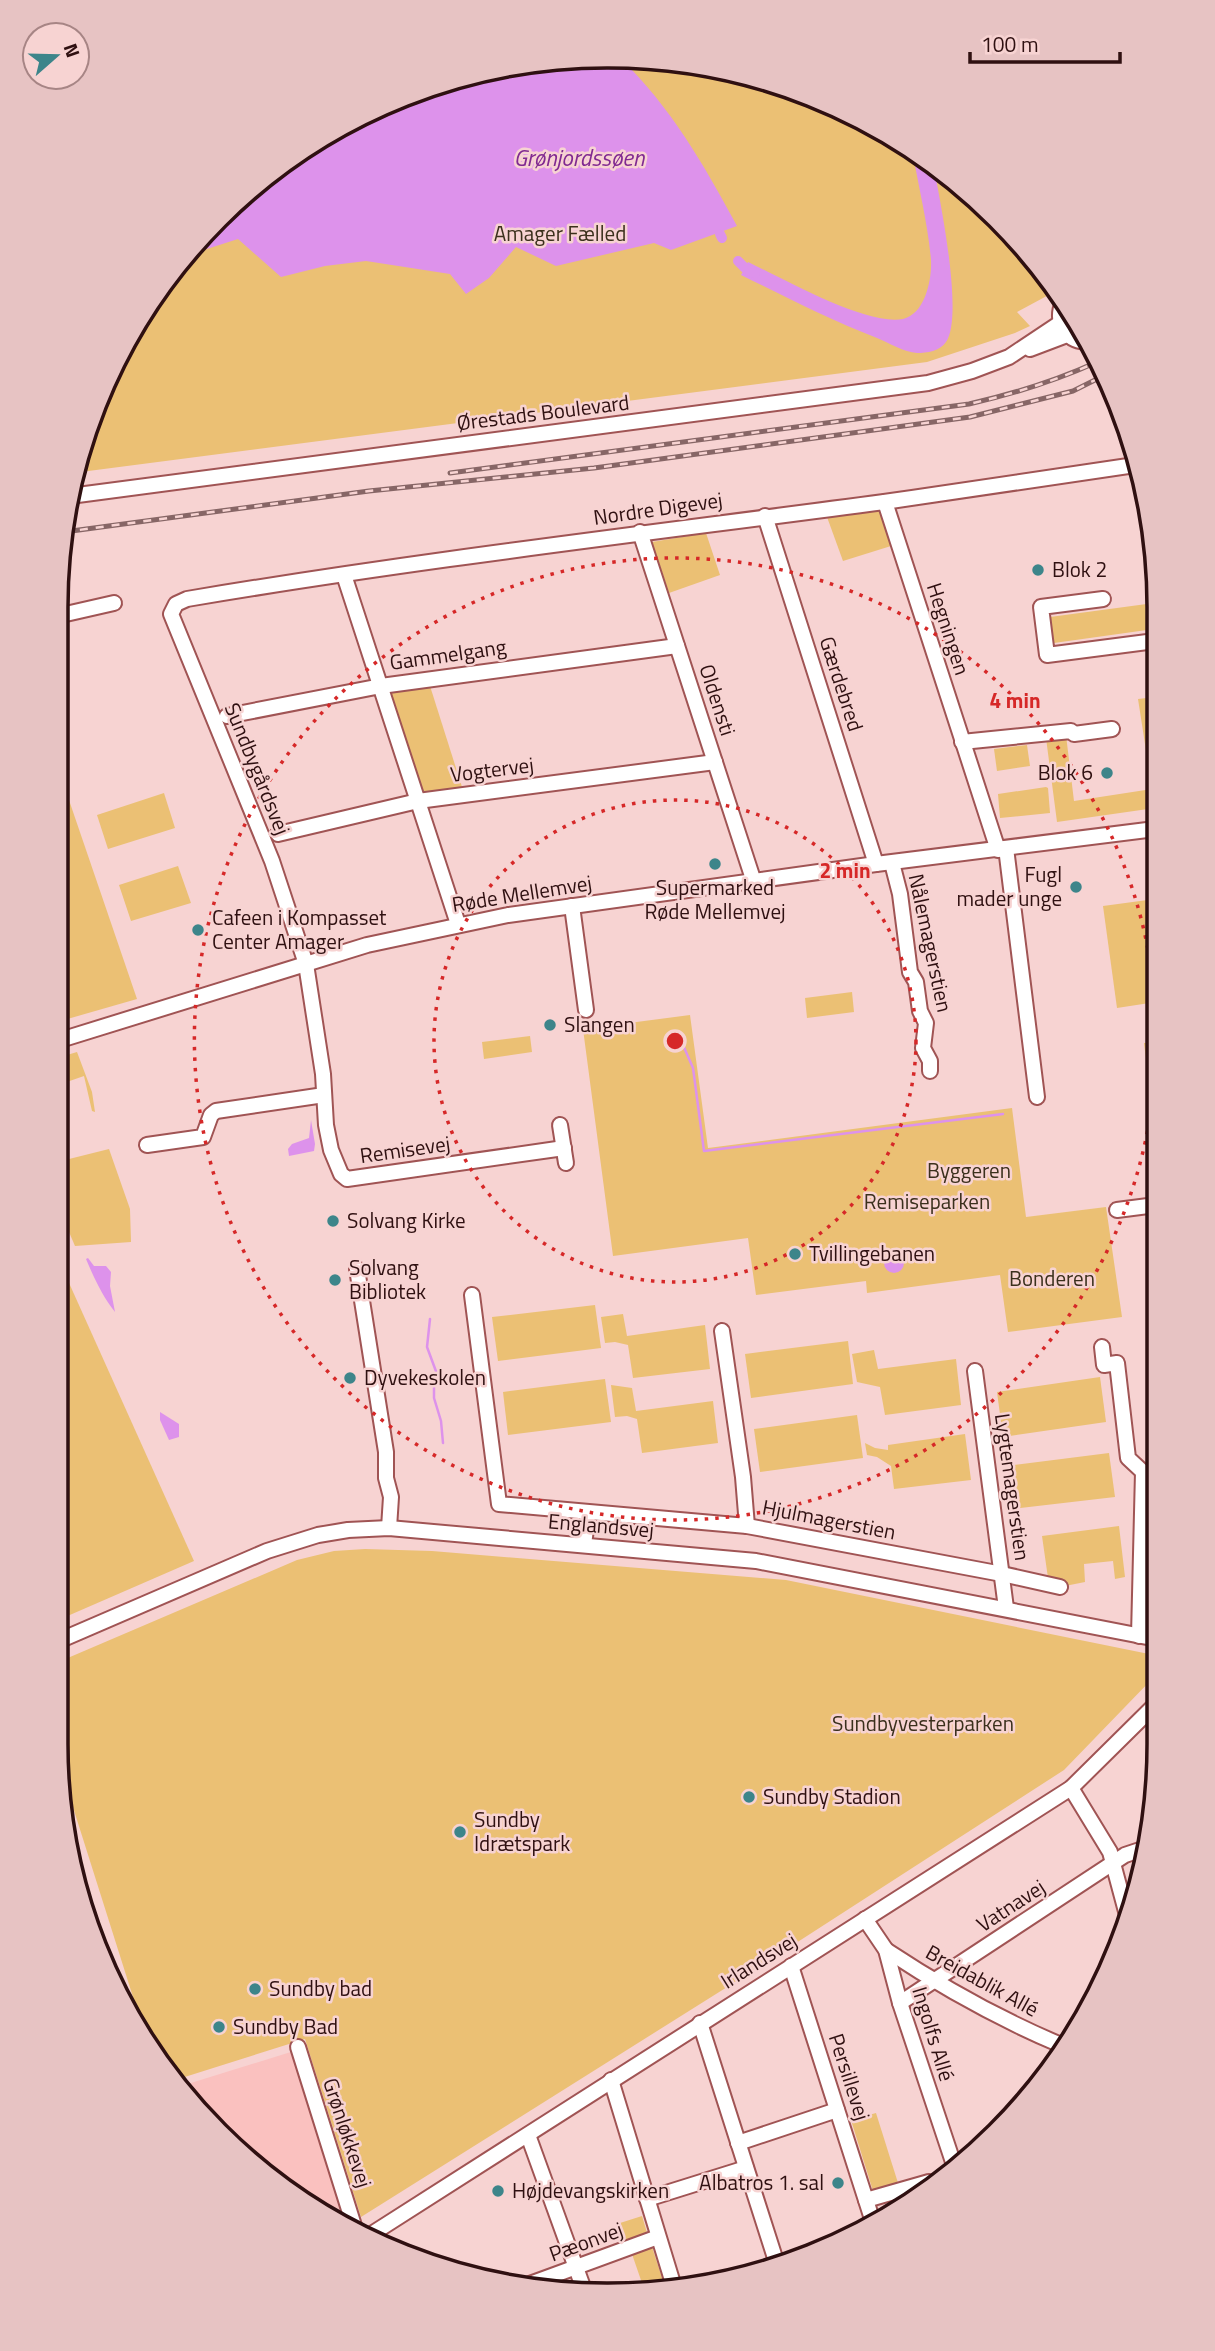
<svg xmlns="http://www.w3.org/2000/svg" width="1215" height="2351" viewBox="0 0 1215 2351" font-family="'Titillium Web',sans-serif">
<rect width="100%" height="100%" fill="#f7d3d2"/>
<polygon fill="#fac1bf" points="294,2051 346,2226 301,2202 178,2087"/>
<g fill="#ebc074">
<polygon points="643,57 750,75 851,113 971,193 1045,272 1056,291 1017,312 1030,326 1015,333 927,362 73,473 113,364 170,272 244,193 331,130 430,85 535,61"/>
<polygon points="881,510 891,546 843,561 827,517"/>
<polygon points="706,533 720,575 669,593 652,542"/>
<polygon points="1154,603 1154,629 1054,643 1050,617"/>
<polygon points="430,686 462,787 424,793 391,692"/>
<polygon points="1155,697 1155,808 1057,822 1046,738 1066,735 1074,801 1152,789 1138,699"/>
<polygon points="1027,745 1030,766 997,771 994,749"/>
<polygon points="57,765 137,999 57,1022"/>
<polygon points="1046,787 1048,788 1050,813 1000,818 998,794"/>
<polygon points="164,793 175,828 108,849 97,815"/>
<polygon points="178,866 191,903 131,921 119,885"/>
<polygon points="1155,899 1156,1002 1117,1008 1103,906"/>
<polygon points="852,992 854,1012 807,1018 805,998"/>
<polygon points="690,1015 708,1148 1012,1108 1026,1217 1106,1207 1122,1317 1008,1332 1000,1275 867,1293 866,1281 756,1295 748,1238 613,1256 583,1029"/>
<polygon points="530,1036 532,1052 484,1059 482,1042"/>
<polygon points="1156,1042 1156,1136 1144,1043"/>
<polygon points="77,1052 92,1092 95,1112 92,1111 84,1076 61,1084 67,1122 57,1123 57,1058"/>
<polygon points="109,1149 130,1209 131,1242 75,1246 57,1204 57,1162"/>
<polygon points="56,1254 194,1561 56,1621"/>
<polygon points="595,1305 601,1348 498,1361 492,1317"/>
<polygon points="623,1314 627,1336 705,1325 710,1369 633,1378 628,1345 615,1342 605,1343 601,1317"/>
<polygon points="848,1341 853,1384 751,1398 745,1354"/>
<polygon points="874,1350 878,1369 956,1359 961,1405 885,1415 880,1387 857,1382 852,1354"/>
<polygon points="1100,1377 1106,1422 1003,1437 997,1392"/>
<polygon points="605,1379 611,1422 508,1435 503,1392"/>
<polygon points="611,1385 632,1388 636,1411 713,1401 718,1443 642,1453 637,1419 627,1416 615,1417"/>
<polygon points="857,1415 863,1458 760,1472 754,1429"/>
<polygon points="965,1434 971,1480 894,1489 891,1466 877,1457 867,1455 865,1443 875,1448 888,1450 888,1445"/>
<polygon points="1109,1453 1115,1497 1012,1509 1006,1466"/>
<polygon points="1119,1526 1125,1577 1115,1579 1113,1561 1084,1564 1085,1582 1060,1587 1048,1578 1042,1536"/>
<polygon points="365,1549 432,1551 786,1580 1149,1654 1154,1677 1064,1770 759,1967 361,2217 305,2039 172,2081 170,2080 135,2013 130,1998 133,1997 59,1763 56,1743 56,1663 297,1560 334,1551"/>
<polygon points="876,2113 898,2183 873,2191 851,2120"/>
<polygon points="642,2216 648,2236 627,2243 620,2223"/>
<polygon points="652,2247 666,2290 644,2289 632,2254"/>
</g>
<g fill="#dd92eb">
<path d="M 620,58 C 671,107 704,165 737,226 L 671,250 L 654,243 L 556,266 L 516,247 L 489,278 L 466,294 L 450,274 L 366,261 L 325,266 L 281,277 L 238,239 L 185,256 L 244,193 L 331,130 L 430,85 L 535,61 Z"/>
<path d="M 913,154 L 934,168 C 940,201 964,316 946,342 C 940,351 927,353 917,353 C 904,352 889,343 877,338 C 830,320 786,297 741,275 L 748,262 C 784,279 866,326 903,319 C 925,314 932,280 931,260 C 928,225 919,189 913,154 Z"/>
<polygon points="311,1120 315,1144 314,1151 289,1156 288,1149 292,1144 309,1138"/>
<circle cx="894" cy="1263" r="10"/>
<path d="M 88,1258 L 94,1266 L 106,1266 L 111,1272 L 110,1286 L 115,1312 C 103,1297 94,1278 86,1259 Z"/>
<polygon points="160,1412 179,1424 179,1437 169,1440 160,1420"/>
</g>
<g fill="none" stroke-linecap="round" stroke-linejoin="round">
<g stroke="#dd92eb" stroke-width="2.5">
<polyline points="683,1045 693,1068 704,1151 1003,1114"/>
<polyline points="430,1319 427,1347 437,1374 434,1386 434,1398 441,1421 443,1443"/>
</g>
<g stroke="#dd92eb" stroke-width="10">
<polyline points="720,234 722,238"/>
<polyline points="738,261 745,268 755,273"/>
</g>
<g stroke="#a05454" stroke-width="18">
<g id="minor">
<path d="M 1063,302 C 1055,321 1064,340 1086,342"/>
<polyline points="1030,349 1067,335"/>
<polyline points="70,496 928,383 972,371 1009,357 1060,323"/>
<polyline points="885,502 998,850"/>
<polyline points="765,516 876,864"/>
<polyline points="640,532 754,882"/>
<polyline points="344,575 458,924"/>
<polyline points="1103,599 1041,607 1047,655 1155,641"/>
<polyline points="57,616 114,603"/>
<polyline points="227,716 381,686 677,646"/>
<polyline points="962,742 1071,731 1074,734 1112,729"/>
<polyline points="278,834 418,801 715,762"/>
<polyline points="1006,848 1037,1097"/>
<polyline points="892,863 900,894 910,972 916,982 920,1011 926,1023 923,1048 930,1061 930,1071"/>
<polyline points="572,906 586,1010"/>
<polyline points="57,1041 367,945 508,915 876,864 1155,829"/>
<polyline points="560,1125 566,1163"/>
<polyline points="147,1145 203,1137 211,1115 216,1111 324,1095"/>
<path d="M 564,1148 L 347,1179 L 341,1174 L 331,1150 L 326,1125 L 323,1074 L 306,964 L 272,861 L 171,614 L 176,604 L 187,599 C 418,560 651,533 884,502 C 968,490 1052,477 1135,465"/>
<polyline points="1117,1210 1156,1205"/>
<polyline points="357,1269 386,1452 386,1478 391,1497 389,1528"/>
<polyline points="472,1295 499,1504 747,1526 1002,1574 1060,1587"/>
<polyline points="722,1331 743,1477 747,1526"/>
<polyline points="1102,1347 1104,1365 1117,1363 1128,1458 1143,1472 1139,1636"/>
<polyline points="975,1371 1006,1608"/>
<polyline points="584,1545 588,1513"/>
<polyline points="56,1642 267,1551 318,1535 348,1530 389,1528 756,1561 1157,1639"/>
<polyline points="1071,1788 1110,1852 1128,1919"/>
<polyline points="83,1904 92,1934"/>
<polyline points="865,1919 886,1950 900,2003 954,2165"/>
<path d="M 886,1950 C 942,1987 999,2019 1061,2045"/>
<polyline points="791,1966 873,2222"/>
<polyline points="900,2003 1125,1855 1146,1848"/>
<polyline points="700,2023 776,2261"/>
<polyline points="298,2047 356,2232"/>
<polyline points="611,2080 675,2290"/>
<polyline points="528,2135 583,2287"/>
<polyline points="738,2143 837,2110"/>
<polyline points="647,2199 746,2168"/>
<polyline points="866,2200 929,2182"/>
<polyline points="367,2237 1071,1788 1158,1702"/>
<polyline points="527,2285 658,2237"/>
</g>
</g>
<use href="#minor" stroke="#fff" stroke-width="14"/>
<g stroke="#876666" stroke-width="5">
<g id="rail">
<path d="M 450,473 L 969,404 C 1013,394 1055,381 1097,362"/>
<polyline points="64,532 369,491 594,468 970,417 1073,391 1105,375"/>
</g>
</g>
<use href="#rail" stroke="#f7d3d2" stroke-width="2.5" stroke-dasharray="8" stroke-linecap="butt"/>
</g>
<g fill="none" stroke="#d62828" stroke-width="3.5" stroke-dasharray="3.5 7">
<circle cx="675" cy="1041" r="241"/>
<path d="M1156 1058A481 481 0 1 1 1156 1020"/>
</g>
<g fill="#3d858a" stroke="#f7d3d2" stroke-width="2.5">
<circle cx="1038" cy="570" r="7"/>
<circle cx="1107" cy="773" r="7"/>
<circle cx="715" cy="864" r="7"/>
<circle cx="1076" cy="887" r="7"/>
<circle cx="198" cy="930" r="7"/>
<circle cx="550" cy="1025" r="7"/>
<circle cx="333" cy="1221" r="7"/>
<circle cx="795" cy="1254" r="7"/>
<circle cx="335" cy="1280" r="7"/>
<circle cx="350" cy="1378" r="7"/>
<circle cx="749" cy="1797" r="7"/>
<circle cx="460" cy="1832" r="7"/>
<circle cx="255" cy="1989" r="7"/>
<circle cx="219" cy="2027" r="7"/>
<circle cx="838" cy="2183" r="7"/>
<circle cx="498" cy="2191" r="7"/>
</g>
<g text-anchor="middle" stroke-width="5" stroke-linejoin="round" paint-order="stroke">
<g font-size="21" fill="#3b301c" stroke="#f7d3d2">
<text x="560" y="241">Amager Fælled</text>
<text x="969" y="1178">Byggeren</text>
<text x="927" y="1209">Remiseparken</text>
<text x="1052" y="1286">Bonderen</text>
<text x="923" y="1731">Sundbyvesterparken</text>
</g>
<g font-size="21" fill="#2f1011" stroke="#f7d3d2">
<text transform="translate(543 413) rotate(-7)" y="7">Ørestads Boulevard</text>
<text transform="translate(658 509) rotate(-8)" y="7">Nordre Digevej</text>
<text transform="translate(948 629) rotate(72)" y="7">Hegningen</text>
<text transform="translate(448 655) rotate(-8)" y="7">Gammelgang</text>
<text transform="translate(841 684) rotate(72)" y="7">Gærdebred</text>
<text transform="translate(717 700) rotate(72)" y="7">Oldensti</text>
<text transform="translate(257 769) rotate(68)" y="7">Sundbygårdsvej</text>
<text transform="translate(492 770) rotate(-7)" y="7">Vogtervej</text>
<text transform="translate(522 894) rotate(-9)" y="7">Røde Mellemvej</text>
<text transform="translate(930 943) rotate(78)" y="7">Nålemagerstien</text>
<text transform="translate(405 1150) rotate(-8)" y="7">Remisevej</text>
<text transform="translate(1012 1487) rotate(82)" y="7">Lygtemagerstien</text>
<text transform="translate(829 1520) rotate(11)" y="7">Hjulmagerstien</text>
<text transform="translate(601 1526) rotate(5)" y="7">Englandsvej</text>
<text transform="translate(1011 1906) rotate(-33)" y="7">Vatnavej</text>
<text transform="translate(759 1961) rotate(-32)" y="7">Irlandsvej</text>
<text transform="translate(982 1981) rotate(29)" y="7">Breidablik Allé</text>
<text transform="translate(933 2034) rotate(73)" y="7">Ingolfs Allé</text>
<text transform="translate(849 2077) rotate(72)" y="7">Persillevej</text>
<text transform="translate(347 2133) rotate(72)" y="7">Grønløkkevej</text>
<text transform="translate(586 2242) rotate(-20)" y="7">Pæonvej</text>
</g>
<g font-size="21" fill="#2f1011" stroke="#f7d3d2" text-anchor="start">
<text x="1052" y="577">Blok 2</text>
<text x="1093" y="780" text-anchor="end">Blok 6</text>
<text x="1062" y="882" text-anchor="end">Fugl<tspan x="1062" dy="24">mader unge</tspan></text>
<text x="715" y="895" text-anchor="middle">Supermarked<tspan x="715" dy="24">Røde Mellemvej</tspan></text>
<text x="212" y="925">Cafeen i Kompasset<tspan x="212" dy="24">Center Amager</tspan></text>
<text x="564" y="1032">Slangen</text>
<text x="347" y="1228">Solvang Kirke</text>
<text x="809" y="1261">Tvillingebanen</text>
<text x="349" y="1275">Solvang<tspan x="349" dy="24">Bibliotek</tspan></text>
<text x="364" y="1385">Dyvekeskolen</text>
<text x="763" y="1804">Sundby Stadion</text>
<text x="474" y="1827">Sundby<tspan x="474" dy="24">Idrætspark</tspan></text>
<text x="269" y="1996">Sundby bad</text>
<text x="233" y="2034">Sundby Bad</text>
<text x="824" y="2190" text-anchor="end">Albatros 1. sal</text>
<text x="512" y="2198">Højdevangskirken</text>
</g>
<g font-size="23" font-style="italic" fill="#812991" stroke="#f7d3d2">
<text x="579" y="166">Grønjordssøen</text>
</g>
</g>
<path d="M0 0H1215V2351H0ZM607 68H608A539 539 0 0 1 1147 607V1744A539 539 0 0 1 608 2283H607A539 539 0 0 1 68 1744V607A539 539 0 0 1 607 68Z" fill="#e7c3c3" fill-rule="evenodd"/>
<path fill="none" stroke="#2f1011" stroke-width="3.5" d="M607 68H608A539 539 0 0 1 1147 607V1744A539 539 0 0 1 608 2283H607A539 539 0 0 1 68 1744V607A539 539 0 0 1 607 68Z"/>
<circle cx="675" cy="1041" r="10" fill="#d62828" stroke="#f7d3d2" stroke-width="3.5"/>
<g font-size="21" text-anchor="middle" font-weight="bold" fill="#d62828" stroke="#f7d3d2" stroke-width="5" stroke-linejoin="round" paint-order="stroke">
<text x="1015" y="708">4 min</text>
<text x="845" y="878">2 min</text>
</g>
<g transform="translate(56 56) rotate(70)"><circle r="33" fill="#f7d3d2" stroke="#a78585" stroke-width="2"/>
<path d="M0-5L12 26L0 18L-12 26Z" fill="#3d858a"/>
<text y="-10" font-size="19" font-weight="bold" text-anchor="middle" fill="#2f1011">N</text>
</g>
<path d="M970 52v10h150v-10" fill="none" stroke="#2f1011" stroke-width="3.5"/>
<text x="981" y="52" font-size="21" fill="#2f1011" stroke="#f7d3d2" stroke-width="5" paint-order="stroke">100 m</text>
</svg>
